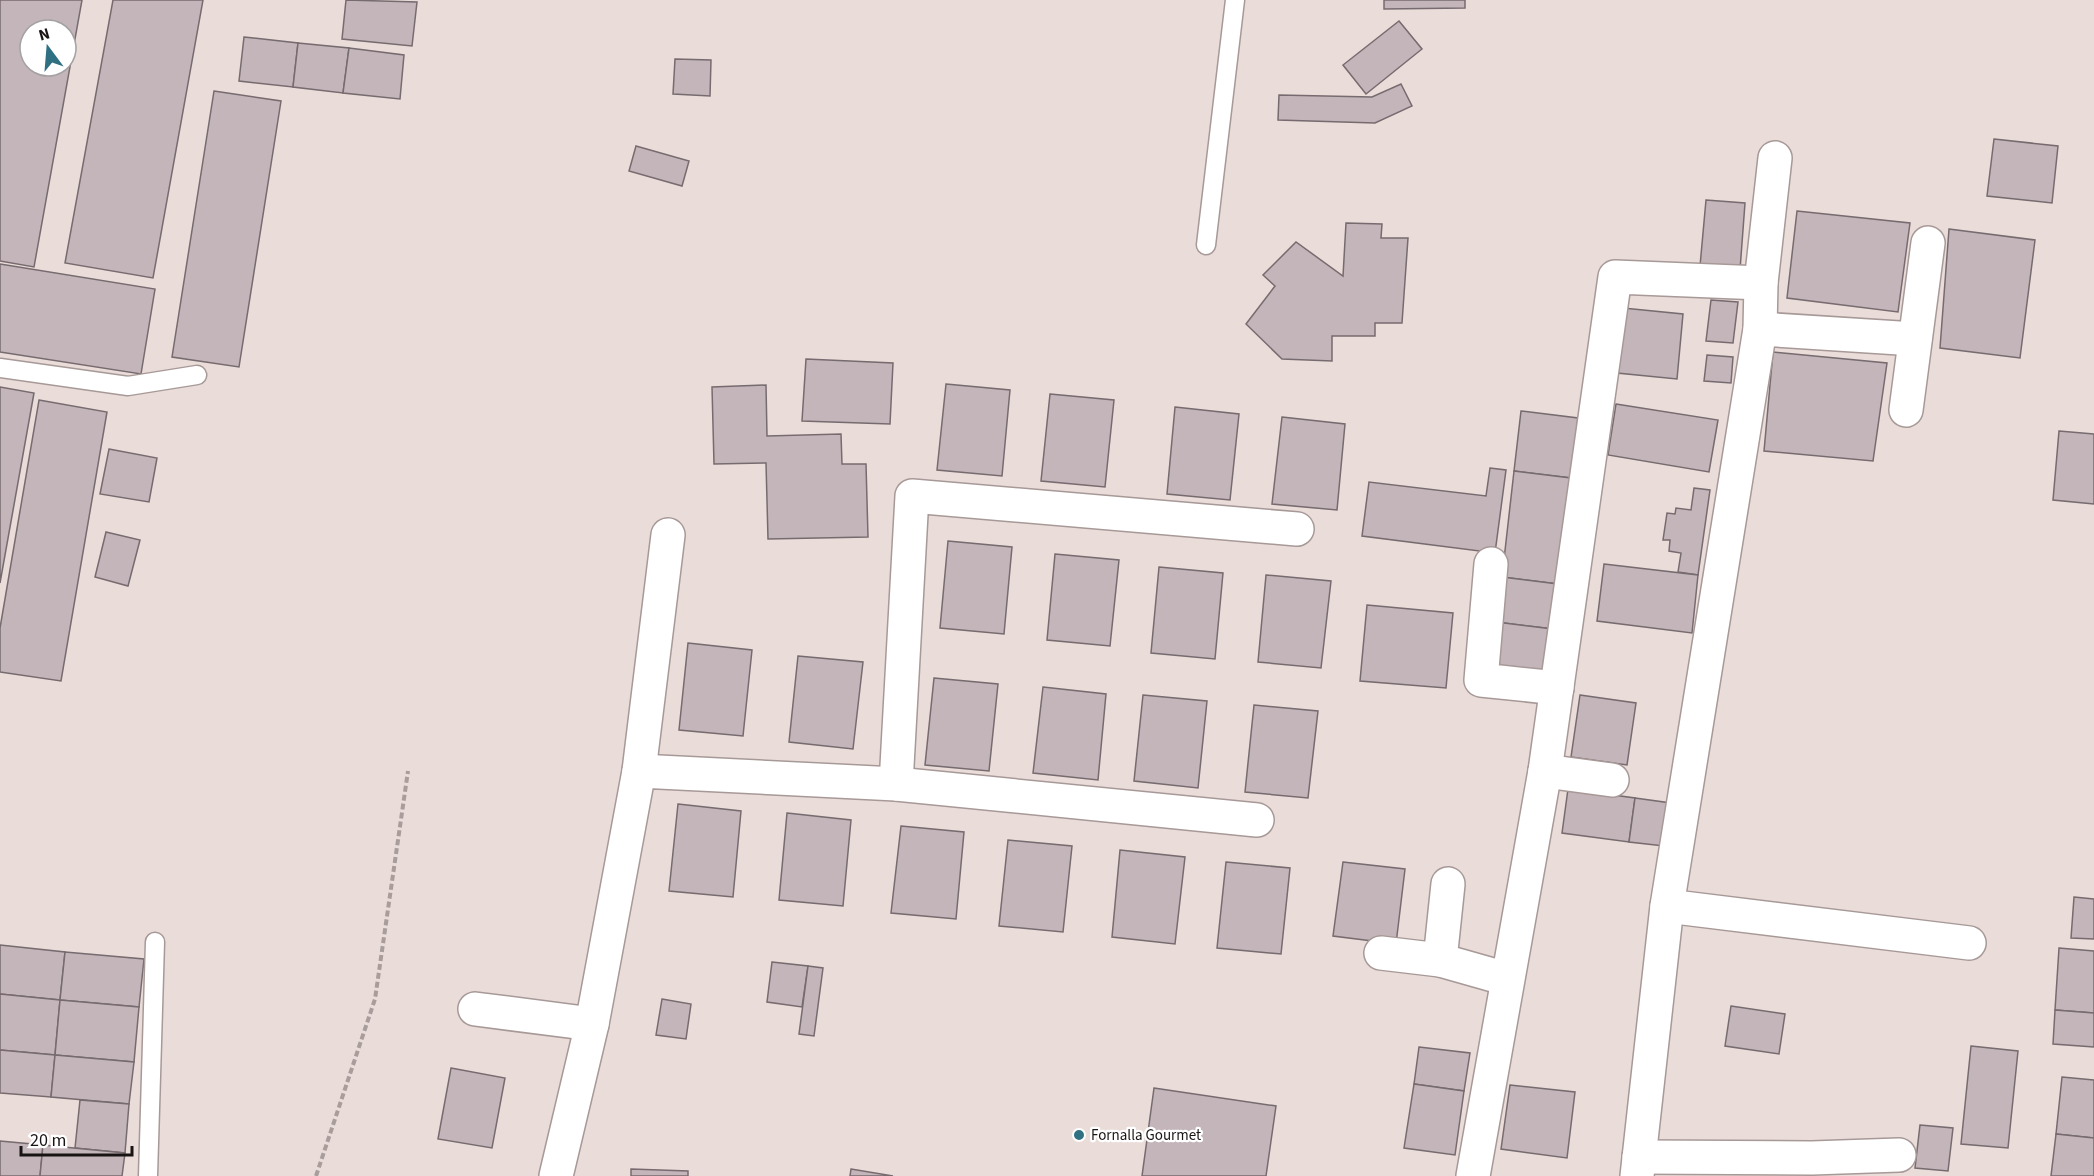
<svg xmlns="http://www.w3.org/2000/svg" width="2094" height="1176" viewBox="0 0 2094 1176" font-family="'Source Sans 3',sans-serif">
<rect width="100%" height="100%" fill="#eadcd9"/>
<g fill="#c3b5ba" stroke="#776b6f" stroke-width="1.5" fill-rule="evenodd">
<path d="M 0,0 L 82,0 L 34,267 L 0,261 ZM 30,30 L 66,30 L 66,66 L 30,66 Z"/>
<polygon points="113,0 203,0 153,278 65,263"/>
<polygon points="346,0 417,2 412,46 342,39"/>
<polygon points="1384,0 1465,0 1465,8 1384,9"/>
<polygon points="1399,21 1422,49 1366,94 1343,65"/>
<polygon points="244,37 298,43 293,87 239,81"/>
<polygon points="298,43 349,48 343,93 293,87"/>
<polygon points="349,48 404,55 400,99 343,93"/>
<polygon points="675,59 711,60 710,96 673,94"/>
<polygon points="1401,84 1412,106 1375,123 1278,120 1279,95 1372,97"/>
<polygon points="214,91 281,101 239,367 172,357"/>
<polygon points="1994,139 2058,146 2052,203 1987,196"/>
<polygon points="636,146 689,161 682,186 629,171"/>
<polygon points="1706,200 1745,203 1740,270 1700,266"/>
<polygon points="1797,211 1910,223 1898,312 1787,298"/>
<polygon points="1346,223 1382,224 1381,238 1408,238 1402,323 1375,323 1375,336 1332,336 1332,361 1282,359 1246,324 1275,286 1263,275 1296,242 1343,276"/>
<polygon points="1949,229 2035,240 2020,358 1940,348"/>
<polygon points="0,264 155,289 141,374 0,352"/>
<polygon points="1711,300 1738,302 1733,343 1706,341"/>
<polygon points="1623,308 1683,314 1677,379 1617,373"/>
<polygon points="1773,352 1887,363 1873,461 1764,451"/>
<polygon points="1707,355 1733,357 1731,383 1704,381"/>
<polygon points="806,359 893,363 890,424 802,421"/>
<polygon points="946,384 1010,390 1002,476 937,470"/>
<polygon points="766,385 767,436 841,434 842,464 866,464 868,537 768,539 766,463 714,464 712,387"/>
<polygon points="0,387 34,393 0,583"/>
<polygon points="1050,394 1114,400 1105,487 1041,481"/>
<polygon points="39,400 107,412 61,681 0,672 0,628"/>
<polygon points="1616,404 1718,420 1709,472 1608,455"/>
<polygon points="1175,407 1239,414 1230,500 1167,494"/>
<polygon points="1521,411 1578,418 1571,478 1514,471"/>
<polygon points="1282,417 1345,424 1337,510 1272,504"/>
<polygon points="2059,431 2094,434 2094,504 2053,500"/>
<polygon points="109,449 157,458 149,502 100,494"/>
<polygon points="1490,468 1506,470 1495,553 1362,536 1369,482 1486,496"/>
<polygon points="1514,471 1571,478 1558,584 1502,577"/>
<polygon points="1694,488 1710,490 1698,575 1678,572 1681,553 1669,551 1670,540 1663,540 1667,513 1675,514 1676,508 1691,510"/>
<polygon points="106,532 140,540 128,586 95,577"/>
<polygon points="948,541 1012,547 1004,634 940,628"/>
<polygon points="1055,554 1119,560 1110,646 1047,640"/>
<polygon points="1604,564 1698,575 1692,633 1597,621"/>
<polygon points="1159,567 1223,573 1215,659 1151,653"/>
<polygon points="1266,575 1331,581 1321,668 1258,662"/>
<polygon points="1502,577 1558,584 1553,629 1496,622"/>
<polygon points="1367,605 1453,613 1446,688 1360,681"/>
<polygon points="1496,622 1553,629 1548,675 1490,668"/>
<polygon points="688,643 752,650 743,736 679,730"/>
<polygon points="798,656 863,662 853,749 789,742"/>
<polygon points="934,678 998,684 989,771 925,765"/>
<polygon points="1043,687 1106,694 1098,780 1033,773"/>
<polygon points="1143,695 1207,701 1198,788 1134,781"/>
<polygon points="1580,695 1636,703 1627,765 1571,757"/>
<polygon points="1254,705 1318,711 1308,798 1245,792"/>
<polygon points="1568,789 1635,798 1629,842 1562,833"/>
<polygon points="1635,798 1671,803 1664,846 1629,842"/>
<polygon points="678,804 741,811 733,897 669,891"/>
<polygon points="787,813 851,820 843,906 779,900"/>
<polygon points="901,826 964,832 956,919 891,913"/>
<polygon points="1008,840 1072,846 1063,932 999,926"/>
<polygon points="1120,850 1185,857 1175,944 1112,937"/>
<polygon points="1226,862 1290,868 1281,954 1217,948"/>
<polygon points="1343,862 1405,869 1396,944 1333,936"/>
<polygon points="2074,897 2094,899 2094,939 2071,938"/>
<polygon points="0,945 65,952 60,1000 0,994"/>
<polygon points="2059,948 2094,951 2094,1013 2055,1010"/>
<polygon points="65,952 144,959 139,1007 60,1000"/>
<polygon points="772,962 808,966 802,1007 767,1002"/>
<polygon points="808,966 823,968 814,1036 799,1034"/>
<polygon points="0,994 60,1000 55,1055 0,1050"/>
<polygon points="662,999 691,1004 686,1039 656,1035"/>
<polygon points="60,1000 139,1007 134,1062 55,1055"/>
<polygon points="1731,1006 1785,1014 1779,1054 1725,1046"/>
<polygon points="2055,1010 2094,1013 2094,1047 2053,1044"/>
<polygon points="1971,1046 2018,1051 2008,1148 1961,1144"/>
<polygon points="1419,1047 1470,1053 1464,1091 1414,1084"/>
<polygon points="0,1050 55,1055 51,1097 0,1093"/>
<polygon points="55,1055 134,1062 129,1104 51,1097"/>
<polygon points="451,1068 505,1078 492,1148 438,1139"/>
<polygon points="2062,1077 2094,1080 2094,1138 2056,1134"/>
<polygon points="1414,1084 1464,1091 1455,1155 1404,1148"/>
<polygon points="1510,1085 1575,1092 1567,1158 1501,1149"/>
<polygon points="1154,1088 1276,1106 1266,1176 1142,1176"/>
<polygon points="80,1100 129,1104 125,1153 75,1148"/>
<polygon points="1920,1125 1953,1128 1948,1171 1915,1168"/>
<polygon points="2056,1134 2094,1138 2094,1176 2051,1176"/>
<polygon points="0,1141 43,1145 40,1176 0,1176"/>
<polygon points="43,1145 125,1153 122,1176 40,1176"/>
<polygon points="631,1169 688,1171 688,1176 631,1176"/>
<polygon points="851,1169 893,1176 850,1176"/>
</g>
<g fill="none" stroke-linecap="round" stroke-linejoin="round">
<g stroke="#a79997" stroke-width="21">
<g id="service">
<polyline points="1206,245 1235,0"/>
<polyline points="0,368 128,386 197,375"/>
<polyline points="148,1176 155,942"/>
</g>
</g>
<g stroke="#a79997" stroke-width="36">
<g id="minor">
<polyline points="1760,329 1915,339"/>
<polyline points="1906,410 1928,243"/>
<polyline points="1491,564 1481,680 1557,688"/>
<polyline points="639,771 668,535"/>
<polyline points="1545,771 1612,780"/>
<polyline points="896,784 912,496 1297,529"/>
<polyline points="1667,906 1969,943"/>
<polyline points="1381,953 1440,960 1507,979"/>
<polyline points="1440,960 1448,884"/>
<polyline points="475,1009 592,1024"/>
<polyline points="1639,1157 1812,1158 1899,1155"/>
<polyline points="556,1176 592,1024 639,771 896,784 1257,820"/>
<polyline points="1473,1176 1545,771 1615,277 1761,283"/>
<polyline points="1637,1176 1667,906 1760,329 1761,283 1775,158"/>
</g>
</g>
<polyline stroke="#a89d9b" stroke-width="4" stroke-dasharray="6 3" stroke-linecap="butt" points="316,1176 375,999 408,771"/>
<use href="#service" stroke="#fff" stroke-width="18"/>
<use href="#minor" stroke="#fff" stroke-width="33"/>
</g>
<circle fill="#2f7183" stroke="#fff" stroke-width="2" cx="1079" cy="1135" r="6"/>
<g text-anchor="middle" stroke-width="4.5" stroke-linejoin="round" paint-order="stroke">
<g font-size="15" fill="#181413" stroke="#fff" text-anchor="start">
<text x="1091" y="1140">Fornalla Gourmet</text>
</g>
</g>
<g transform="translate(48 48) rotate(344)"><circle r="28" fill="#ffffff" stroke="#a3a1a1" stroke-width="1.5"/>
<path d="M0-4.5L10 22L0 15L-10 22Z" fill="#2f7183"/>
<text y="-9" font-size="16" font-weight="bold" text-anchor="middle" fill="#181413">N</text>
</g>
<path d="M21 1146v9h111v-9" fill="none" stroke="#181413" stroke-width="3"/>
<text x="30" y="1146" font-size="18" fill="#181413" stroke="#ffffff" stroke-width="4.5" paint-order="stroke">20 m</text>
</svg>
